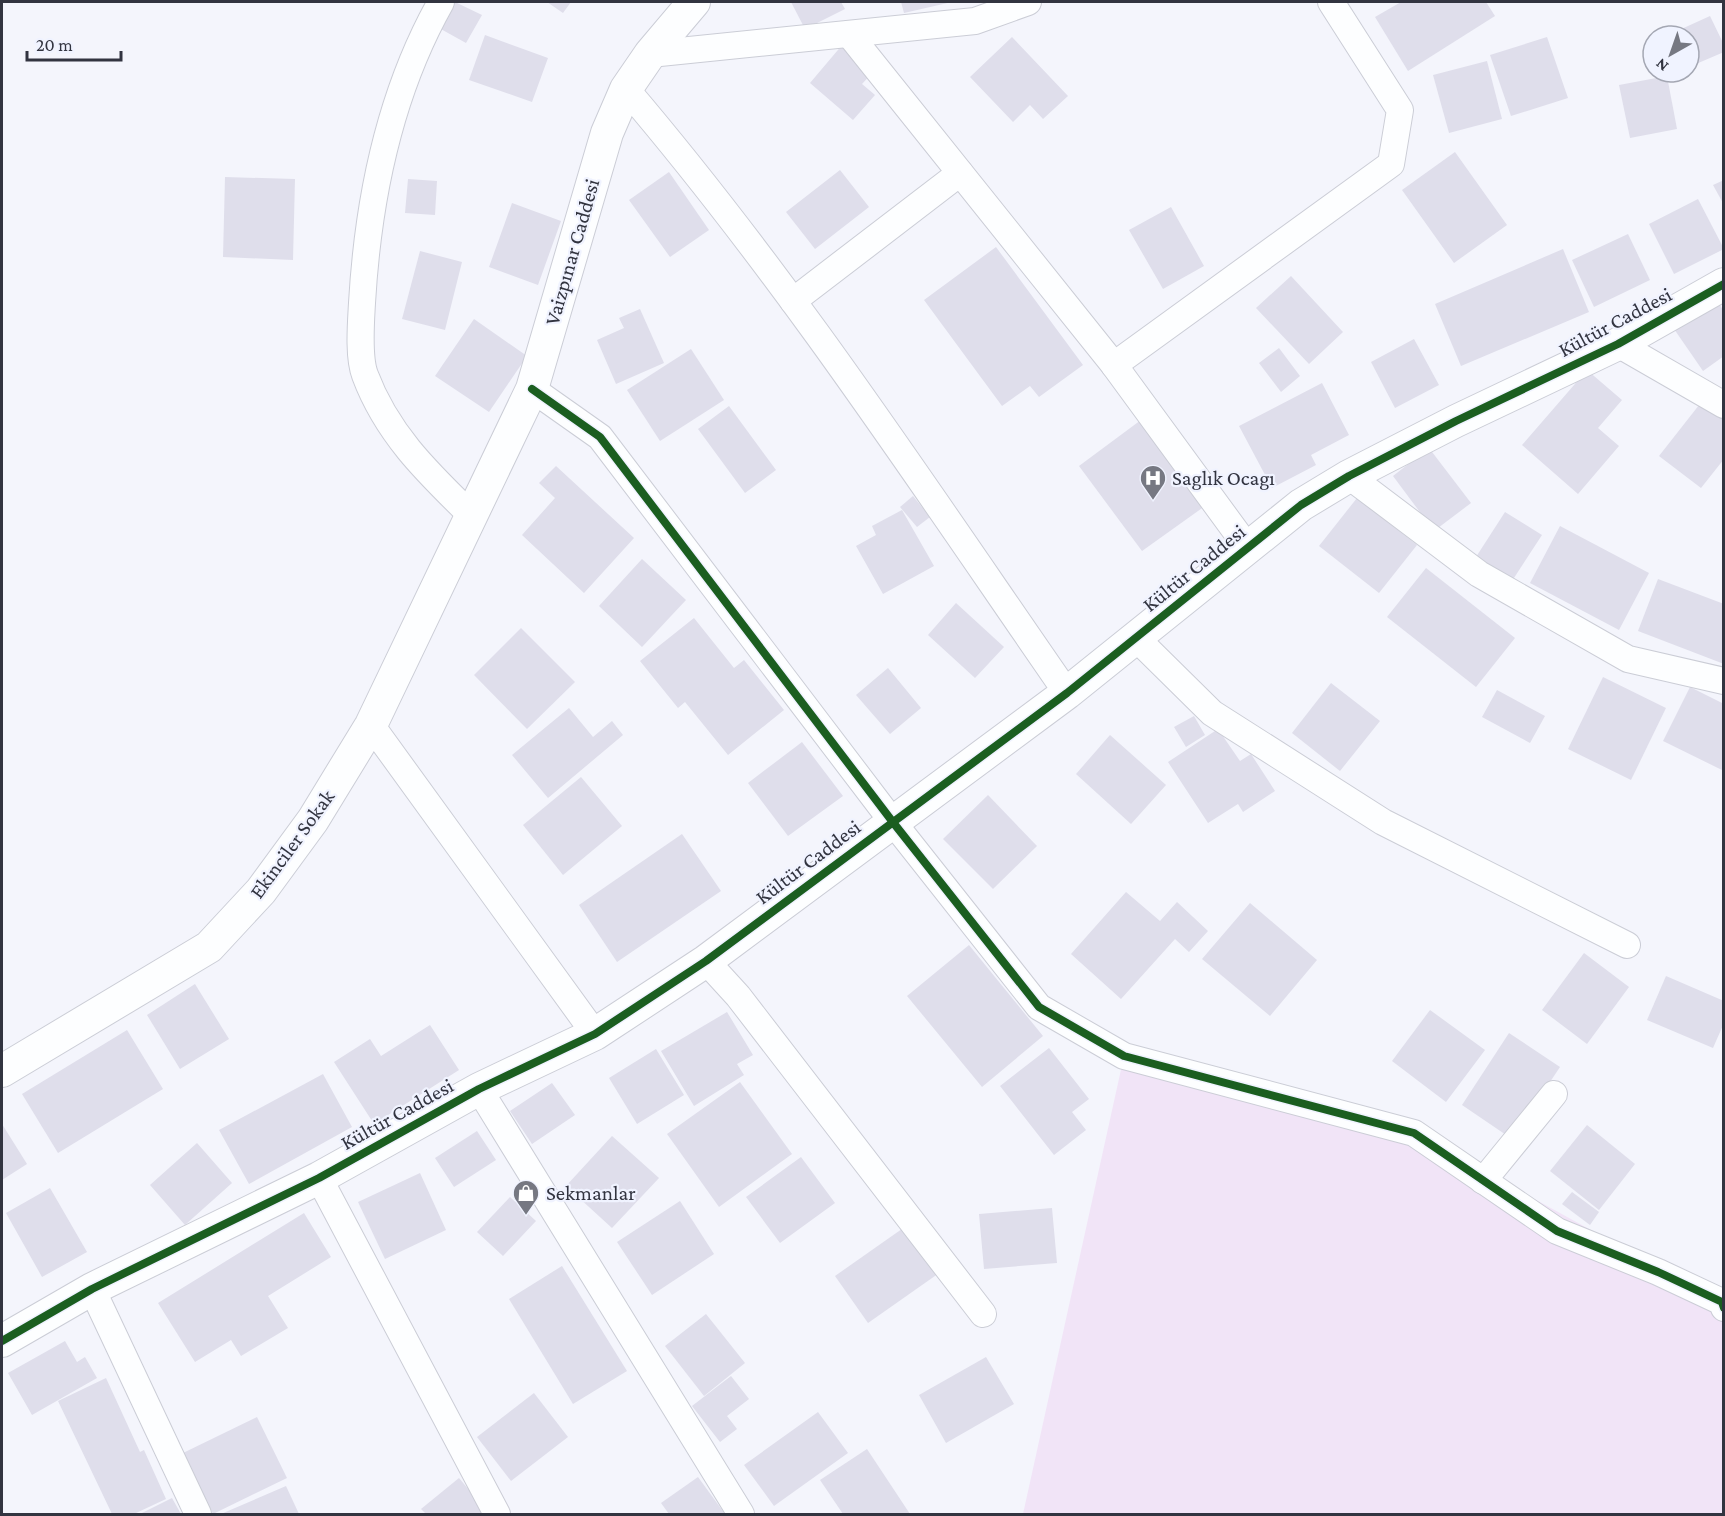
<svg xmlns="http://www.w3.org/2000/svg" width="1725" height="1516" viewBox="0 0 1725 1516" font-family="'Crimson Pro',serif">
<rect width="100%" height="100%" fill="#f4f5fc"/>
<polygon fill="#f1e4f7" points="1124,1056 1414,1133 1722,1302 1723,1514 1023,1514"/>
<g fill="#dfdeeb">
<polygon points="455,2 482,15 466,43 439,28"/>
<polygon points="547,2 571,2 563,13"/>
<polygon points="791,2 841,2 845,9 805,29"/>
<polygon points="901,2 952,2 904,13"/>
<polygon points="1401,2 1486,2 1495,16 1408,71 1375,17"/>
<polygon points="1710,16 1724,45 1724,52 1689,67 1689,36 1666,36"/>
<polygon points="485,35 548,58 532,102 469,80"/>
<polygon points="1012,37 1068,96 1043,119 1030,105 1013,122 970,77"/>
<polygon points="1547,37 1568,98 1511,116 1490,55"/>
<polygon points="843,44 874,71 862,84 875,95 853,120 810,83"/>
<polygon points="1487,61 1502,119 1449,133 1433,75"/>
<polygon points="1667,76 1677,129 1630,138 1619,85"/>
<polygon points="1455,152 1507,225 1454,263 1402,190"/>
<polygon points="840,170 869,207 815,249 786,212"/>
<polygon points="669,172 709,230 670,257 629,200"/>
<polygon points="225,177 295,179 293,260 223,257"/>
<polygon points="408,179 437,181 435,215 405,213"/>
<polygon points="1724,180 1724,205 1713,185"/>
<polygon points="1698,199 1724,249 1674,274 1649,224"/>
<polygon points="512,203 561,221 538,285 489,267"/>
<polygon points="1171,207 1204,266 1163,289 1129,230"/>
<polygon points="1628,234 1650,280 1594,307 1572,260"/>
<polygon points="996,247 1083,365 1039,397 1030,386 1002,406 924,300"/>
<polygon points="1563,249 1589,312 1461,366 1435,304"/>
<polygon points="420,251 462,262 445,330 402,319"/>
<polygon points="1291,276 1343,332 1309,364 1256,308"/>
<polygon points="1714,297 1724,311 1724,356 1703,371 1672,326"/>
<polygon points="640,309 664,363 616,384 597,340 624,328 619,318"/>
<polygon points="474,319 527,356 489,412 435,376"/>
<polygon points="1414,339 1439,385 1395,408 1371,362"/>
<polygon points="1279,348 1300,376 1281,392 1259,363"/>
<polygon points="691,349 724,400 660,441 627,390"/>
<polygon points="1587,370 1622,400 1598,428 1619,446 1578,494 1522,445"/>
<polygon points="1322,383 1349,435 1311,455 1316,465 1272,488 1239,426"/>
<polygon points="1703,400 1724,416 1724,459 1701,488 1659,456"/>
<polygon points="729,406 776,470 745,493 698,429"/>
<polygon points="1141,420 1205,506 1142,551 1079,466"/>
<polygon points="1429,448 1471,503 1434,531 1393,476"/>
<polygon points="556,466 634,538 584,593 522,535 555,498 539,483"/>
<polygon points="913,496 930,517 917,527 900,507"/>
<polygon points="1357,498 1417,545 1379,593 1319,546"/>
<polygon points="902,510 934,566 883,594 856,546 876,535 872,526"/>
<polygon points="1505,512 1542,535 1512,581 1476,557"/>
<polygon points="1560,526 1649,573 1619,630 1530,583"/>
<polygon points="642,559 686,600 642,647 599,606"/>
<polygon points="1426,568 1515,638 1476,687 1387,617"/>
<polygon points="1658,579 1724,604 1724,664 1638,631"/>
<polygon points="956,603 1004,647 975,678 928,635"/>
<polygon points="694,618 734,668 744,660 784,710 728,755 685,702 678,708 640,661"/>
<polygon points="521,628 575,682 527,729 474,675"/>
<polygon points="888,668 921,708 890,734 856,695"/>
<polygon points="1603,677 1666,708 1631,780 1568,749"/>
<polygon points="1331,683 1380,721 1340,771 1292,733"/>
<polygon points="1690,687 1724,704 1724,771 1663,741"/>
<polygon points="1497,690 1545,716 1530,743 1482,717"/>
<polygon points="569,708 593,737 612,721 623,735 548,798 512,755"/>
<polygon points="1194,716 1205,735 1186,747 1174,727"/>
<polygon points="1218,729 1240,761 1251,754 1275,791 1243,812 1238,804 1208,823 1168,762"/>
<polygon points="1110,735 1166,785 1131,824 1076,774"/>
<polygon points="802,742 843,796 788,836 748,783"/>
<polygon points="581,777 622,826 563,875 523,825"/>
<polygon points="988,795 1037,846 993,889 943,839"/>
<polygon points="682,834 721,891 617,962 579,905"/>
<polygon points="1126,892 1160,921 1177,902 1208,931 1189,952 1175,939 1121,999 1071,954"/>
<polygon points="1250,903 1317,960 1270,1016 1202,959"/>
<polygon points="969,945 1043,1036 982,1087 907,996"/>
<polygon points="1584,953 1629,987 1587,1044 1542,1010"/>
<polygon points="1666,976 1724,1001 1724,1023 1713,1048 1647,1020"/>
<polygon points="195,984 229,1039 180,1069 147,1015"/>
<polygon points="1430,1010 1485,1050 1446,1102 1392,1061"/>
<polygon points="727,1012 753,1055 737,1064 744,1075 694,1106 661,1051"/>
<polygon points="430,1025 459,1070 374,1124 334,1062 370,1039 381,1056"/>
<polygon points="127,1030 163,1089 58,1153 22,1094"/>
<polygon points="1509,1033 1560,1067 1512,1139 1462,1105"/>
<polygon points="1049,1048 1089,1099 1072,1112 1086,1130 1054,1155 1000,1086"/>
<polygon points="656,1049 684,1095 637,1124 609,1078"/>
<polygon points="323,1074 352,1127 249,1184 219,1130"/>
<polygon points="740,1082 792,1154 719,1207 667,1134"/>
<polygon points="552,1083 575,1115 532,1144 510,1111"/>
<polygon points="2,1124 27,1164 2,1180"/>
<polygon points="1587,1125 1635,1164 1599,1210 1550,1171"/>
<polygon points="477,1131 496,1160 454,1187 435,1158"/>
<polygon points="612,1136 659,1178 612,1228 566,1186"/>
<polygon points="197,1143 232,1183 185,1225 150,1185"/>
<polygon points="801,1157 835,1203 780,1243 746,1197"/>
<polygon points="420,1173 446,1230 385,1259 358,1202"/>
<polygon points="50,1188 87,1252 42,1277 6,1213"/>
<polygon points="1572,1192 1599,1212 1590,1225 1562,1204"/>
<polygon points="510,1197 536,1221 503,1256 477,1232"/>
<polygon points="680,1201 714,1254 652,1295 617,1242"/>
<polygon points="1052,1208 1057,1263 984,1269 979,1214"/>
<polygon points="304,1213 331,1257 268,1296 288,1328 241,1356 231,1340 195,1362 158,1303"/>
<polygon points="909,1224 942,1271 868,1323 835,1276"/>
<polygon points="562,1266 627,1371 573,1404 509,1299"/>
<polygon points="706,1314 745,1363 704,1396 665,1346"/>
<polygon points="65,1341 77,1362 85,1357 97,1378 32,1415 8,1373"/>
<polygon points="986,1357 1014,1404 946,1443 919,1395"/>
<polygon points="731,1376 749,1399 727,1416 737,1429 720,1442 692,1406"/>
<polygon points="106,1378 140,1452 144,1450 166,1499 134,1514 112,1514 58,1401"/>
<polygon points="534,1393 568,1437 511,1481 477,1437"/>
<polygon points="818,1412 848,1453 774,1506 744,1465"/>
<polygon points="257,1417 287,1478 213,1514 183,1453"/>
<polygon points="867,1449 910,1514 843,1514 820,1480"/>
<polygon points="698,1477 725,1514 669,1514 661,1503"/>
<polygon points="459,1478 489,1514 426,1514 421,1509"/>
<polygon points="286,1486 299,1514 221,1514"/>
<polygon points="172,1498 181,1514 140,1514"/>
</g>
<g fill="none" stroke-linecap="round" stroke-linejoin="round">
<g stroke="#cbcdd6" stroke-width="28">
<g id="minor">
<path d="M 441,2 C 389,94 368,199 362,303 C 361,322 358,357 365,375 C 387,434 428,473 471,515"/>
<polyline points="849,34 1114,365 1248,548"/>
<polyline points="650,54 975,21 1028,2"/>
<path d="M 626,89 C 788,279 925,488 1067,693"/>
<polyline points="793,301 960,173"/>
<polyline points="1618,344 1724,405"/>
<polyline points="1114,365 1391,164 1400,110 1331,2"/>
<polyline points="532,389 600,437 892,821 1039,1007 1124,1056 1414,1133 1557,1231 1658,1272 1722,1302 1724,1308"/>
<polyline points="1349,476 1479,574 1628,659 1724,681"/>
<polyline points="1136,638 1212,713 1383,822 1627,945"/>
<polyline points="371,725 595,1034"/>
<polyline points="706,961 738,996 983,1314"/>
<polyline points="479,1089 741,1514"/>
<polyline points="319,1178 497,1514"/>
<polyline points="1483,1181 1554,1094"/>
<polyline points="92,1289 198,1514"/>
</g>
</g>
<g stroke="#cbcdd6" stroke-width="34">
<g id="tertiary">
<polyline points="2,1071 209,947 261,891 313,820 371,725 532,389 607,133 626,89 650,54 694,2"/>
<polyline points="2,1341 92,1289 319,1178 479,1089 595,1034 706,961 1067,693 1301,505 1349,476 1456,421 1618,344 1724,284"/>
</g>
</g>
<use href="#minor" stroke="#fdfeff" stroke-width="26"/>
<use href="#tertiary" stroke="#fdfeff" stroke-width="32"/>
<g stroke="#f0f3ff" stroke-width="11">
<g id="cycleway">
<polyline points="532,389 600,437 892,821 1039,1007 1124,1056 1414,1133 1557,1231 1658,1272 1722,1302 1724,1308"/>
<polyline points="2,1341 92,1289 319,1178 479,1089 595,1034 706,961 1067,693 1301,505 1349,476 1456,421 1618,344 1724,284"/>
</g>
</g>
<use href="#cycleway" stroke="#1b5e20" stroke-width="8"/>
</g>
<defs>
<g id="hospital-pin" transform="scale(1.35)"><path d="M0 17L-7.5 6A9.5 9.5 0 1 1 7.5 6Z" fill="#767882" stroke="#f0f3ff"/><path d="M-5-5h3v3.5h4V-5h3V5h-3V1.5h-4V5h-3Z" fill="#fff"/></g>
<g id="shop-pin" transform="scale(1.35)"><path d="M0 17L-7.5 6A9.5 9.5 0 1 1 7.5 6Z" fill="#767882" stroke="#f0f3ff"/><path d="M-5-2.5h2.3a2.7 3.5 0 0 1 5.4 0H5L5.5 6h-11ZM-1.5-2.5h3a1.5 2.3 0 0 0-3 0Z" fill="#fff"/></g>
</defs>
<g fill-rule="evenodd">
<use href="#hospital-pin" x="1153" y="478"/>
<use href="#shop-pin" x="526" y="1193"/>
</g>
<g text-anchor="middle" stroke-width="4.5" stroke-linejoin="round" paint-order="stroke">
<g font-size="21" fill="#323440" stroke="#f0f3ff">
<text transform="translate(572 252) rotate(-74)" y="7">Vaizpınar Caddesi</text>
<text transform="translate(1615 322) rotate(-28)" y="7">Kültür Caddesi</text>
<text transform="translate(1194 568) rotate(-39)" y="7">Kültür Caddesi</text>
<text transform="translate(292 844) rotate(-54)" y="7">Ekinciler Sokak</text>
<text transform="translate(808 862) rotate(-37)" y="7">Kültür Caddesi</text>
<text transform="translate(397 1114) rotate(-29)" y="7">Kültür Caddesi</text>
</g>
<g font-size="21" fill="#323440" stroke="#f0f3ff" text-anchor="start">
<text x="1172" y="485">Saglık Ocagı</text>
<text x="546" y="1200">Sekmanlar</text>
</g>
</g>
<rect width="1725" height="1516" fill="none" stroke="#323440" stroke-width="6"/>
<g transform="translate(1671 54) rotate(220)"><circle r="28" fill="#f0f3ff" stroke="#a4a7b3" stroke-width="1.5"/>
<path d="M0-4.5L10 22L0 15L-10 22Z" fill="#767882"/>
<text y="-9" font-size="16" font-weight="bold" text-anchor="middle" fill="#323440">N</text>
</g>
<path d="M27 51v9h94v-9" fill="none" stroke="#323440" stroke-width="3"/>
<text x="36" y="51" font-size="18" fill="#323440" stroke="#f0f3ff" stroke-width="4.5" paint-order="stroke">20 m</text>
</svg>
